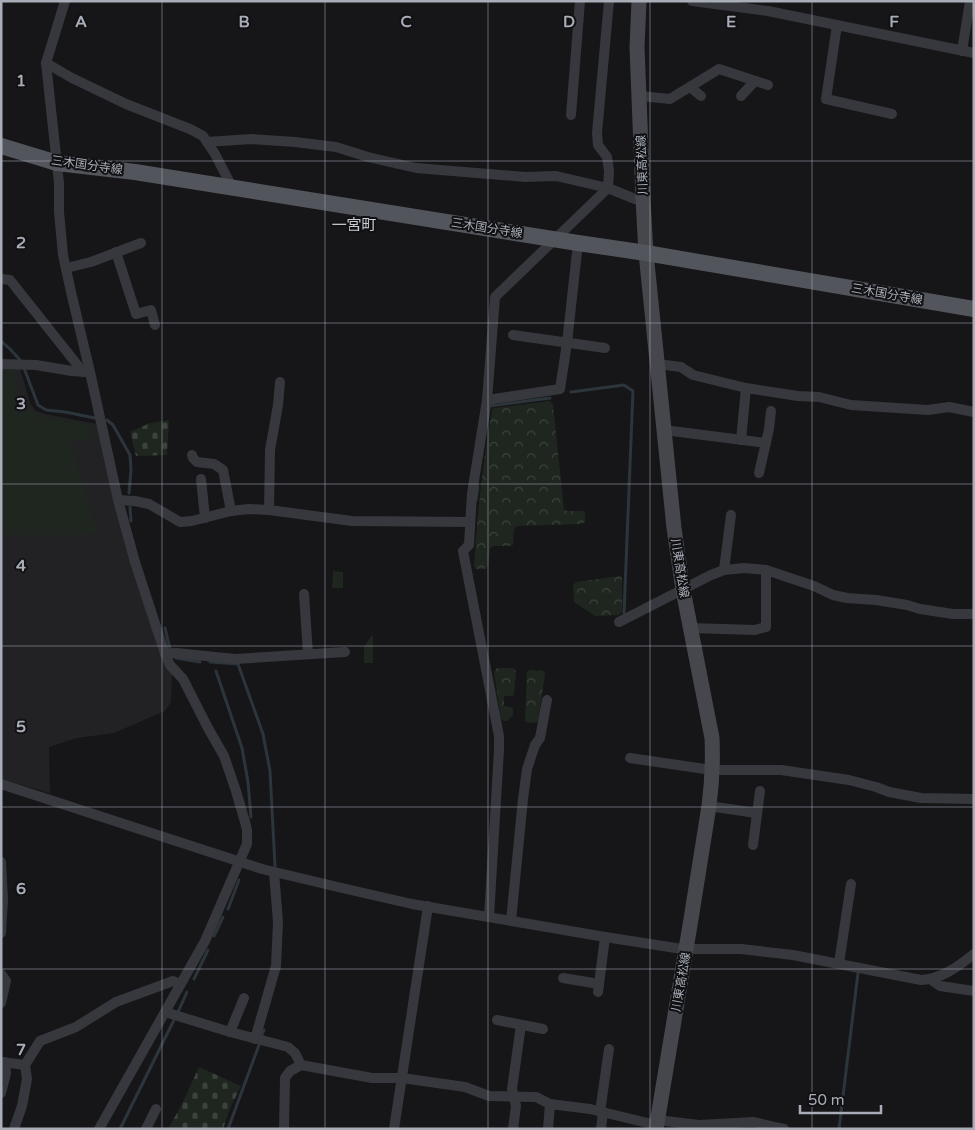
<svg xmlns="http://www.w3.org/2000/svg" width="975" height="1130" viewBox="0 0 975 1130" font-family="'Varela Round','Noto Sans JP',sans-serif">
<defs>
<pattern id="forest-crowns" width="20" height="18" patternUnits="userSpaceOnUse" patternTransform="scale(1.25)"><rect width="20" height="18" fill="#1e261f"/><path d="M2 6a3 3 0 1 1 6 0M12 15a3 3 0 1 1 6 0" fill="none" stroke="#3c433d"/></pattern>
<pattern id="cemetery-stones" width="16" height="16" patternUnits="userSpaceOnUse" patternTransform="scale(1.25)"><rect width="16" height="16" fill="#1e261f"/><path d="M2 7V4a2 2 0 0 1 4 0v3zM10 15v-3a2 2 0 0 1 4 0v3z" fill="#3c433d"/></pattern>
</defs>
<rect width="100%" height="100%" fill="#161618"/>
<polygon fill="#222225" points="1,368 20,368 30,403 36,411 45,414 97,424 125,540 159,653 172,673 171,702 165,711 114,733 77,738 49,747 50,793 1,779"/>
<g fill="#1e261f">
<polygon points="1,369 15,369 16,413 31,410 42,417 91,426 91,438 70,441 97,532 89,535 1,535"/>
<polygon points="333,571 343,572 343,588 332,588"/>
<polygon points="371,636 373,636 373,663 364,663 364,647"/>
</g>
<g fill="url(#forest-crowns)">
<path d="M 550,401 L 553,405 L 564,509 L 567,511 L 583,511 L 585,513 L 585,522 L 582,524 L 517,526 L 514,530 L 513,545 L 510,546 L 493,546 L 490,549 L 488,566 L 485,569 L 476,569 L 474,567 C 477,514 483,462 492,410 L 494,408 Z"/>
<polygon points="620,576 622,578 622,612 619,615 595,616 574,602 573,586 576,582"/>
<polygon points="497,668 513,668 516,671 514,694 513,696 505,696 504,697 504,706 511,707 513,709 513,715 507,721 504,721 501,719 494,672"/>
<polygon points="530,670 544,671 545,674 538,721 536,723 526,722 525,721 527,672"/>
</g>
<g fill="url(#cemetery-stones)">
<polygon points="169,420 167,455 136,456 130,432 150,423"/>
<polygon points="199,1067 241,1086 229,1111 223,1129 168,1129 181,1106"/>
</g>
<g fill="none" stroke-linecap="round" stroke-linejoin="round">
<g stroke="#2c353c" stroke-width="3">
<polyline points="1,341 10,349 21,361"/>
<polyline points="24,368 38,405 46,410 65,412 95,418"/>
<polyline points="571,392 624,385 633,391 624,613"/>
<polyline points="490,406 550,398"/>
<polyline points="107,420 113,425 130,455 131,470 129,493"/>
<polyline points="476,500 478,487"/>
<polyline points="130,507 131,521"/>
<polyline points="165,628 170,649"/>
<polyline points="176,658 200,662"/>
<polyline points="210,662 238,664 263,734 270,771 275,866"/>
<polyline points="216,671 242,748 248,782 251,817"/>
<polyline points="228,909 239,880"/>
<polyline points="214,936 223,917"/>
<polyline points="194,979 208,950"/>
<polyline points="178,1012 187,992"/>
<polyline points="261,1037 264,1030"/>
<polyline points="120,1129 174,1020"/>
<polyline points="228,1129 259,1045"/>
<polyline points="839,1129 858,973"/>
</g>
<g stroke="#37383d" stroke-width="10">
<polyline points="65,1 46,63 59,183 59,212 63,255 71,292 90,372 118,500 135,562 165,654 170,665 183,679 208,728 224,756 236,791 245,822 247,830 247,844 205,941 99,1129"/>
<polyline points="692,1 768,11 974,53"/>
<polyline points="837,25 826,99 892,114"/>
<polyline points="962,51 970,1"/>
<polyline points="46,63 72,78 126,104 190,129 203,136 215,154 232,187"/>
<polyline points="690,87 701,96"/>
<polyline points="640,96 670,99 719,69 768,85"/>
<polyline points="741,96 755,81"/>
<polyline points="571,115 580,1"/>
<polyline points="207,142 251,139 295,142 336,147 368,157 416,168 525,177 556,176 608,188 635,199 643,199"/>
<polyline points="116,252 136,314 151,310 155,325"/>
<polyline points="66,268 91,262 141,243"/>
<polyline points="1,279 10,280 83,372"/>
<polyline points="513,335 605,348"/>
<polyline points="1,364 36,365 72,371 87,372"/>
<polyline points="657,364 681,367 693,375 746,388 798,396 819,397 851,405 928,410 949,407 974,412"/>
<polyline points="487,400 560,389 567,343 578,243"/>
<polyline points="664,430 766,443"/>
<polyline points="741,440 746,388"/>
<polyline points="192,455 193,458 197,462 214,464 223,470 231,511"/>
<polyline points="759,473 769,429 771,411"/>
<polyline points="201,479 205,518"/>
<polyline points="118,500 135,501 149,504 180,522 192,521 231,511 249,509 269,510 352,521 470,522"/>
<polyline points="269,510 270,450 278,405 280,382"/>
<polyline points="724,570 731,515"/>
<polyline points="304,594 308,654"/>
<polyline points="619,622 711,575 724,570 744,568 766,570 814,586 833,595 847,598 876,600 907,605 920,609 953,614 974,614"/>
<polyline points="690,628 755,630 766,627 766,570"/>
<polyline points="165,654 176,653 235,659 345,652"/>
<polyline points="630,758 712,770 781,770 849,780 876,787 889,792 921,798 974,799"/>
<path d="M 1,784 L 262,869 L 342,888 L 412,904 L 605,937 L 676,948 L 686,949 L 741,949 L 793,955 L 921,980 C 941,979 958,967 974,954"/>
<polyline points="709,806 756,813"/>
<polyline points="753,845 760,791"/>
<polyline points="1,862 3,900 1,933"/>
<polyline points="489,917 499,750 499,736 463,551 469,545 472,493 487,400 495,297 608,188 609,171 607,157 598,145 597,133 609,1"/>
<polyline points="511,921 523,799 527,769 535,745 540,738 547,700"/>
<polyline points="839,963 851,884"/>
<polyline points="1,974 6,981 1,1003"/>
<polyline points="563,978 599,984"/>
<polyline points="930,979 940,986 974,991"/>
<polyline points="598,992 605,937"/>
<polyline points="165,1012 230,1032 288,1047 295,1053 301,1065 372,1078 402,1078 465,1087 489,1096 536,1097 550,1104 590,1109 656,1125"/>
<polyline points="497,1020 543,1029"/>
<polyline points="230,1032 244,998"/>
<polyline points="255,1039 276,966 278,922 274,872"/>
<polyline points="1,1062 25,1065 40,1041 76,1027 116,1002 173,981 180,984"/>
<polyline points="1,1093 6,1073 5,1062"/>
<polyline points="600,1112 609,1049"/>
<polyline points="657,1120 699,1125 753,1122 784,1129"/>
<polyline points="14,1129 22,1106 27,1079 25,1065"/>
<polyline points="146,1129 156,1109"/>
<polyline points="284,1129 285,1078 290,1071 301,1065"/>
<polyline points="394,1129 428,906"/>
<polyline points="513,1129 516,1106 512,1089 521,1025"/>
<polyline points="548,1129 550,1104"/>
<polyline points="601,1129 603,1112"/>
</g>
<path stroke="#45474d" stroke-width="15" d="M 639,1 L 637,47 L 643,199 L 646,253 L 664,430 L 674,528 L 683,590 L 712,738 C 713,761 712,783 709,806 L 691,919 L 656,1129"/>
<polyline stroke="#53555c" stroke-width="16" points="1,146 57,163 135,172 578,243 646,253 974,309"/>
</g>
<path fill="none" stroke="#a8adb8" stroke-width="1" stroke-opacity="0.55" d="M 162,1 L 162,1129M 325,1 L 325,1129M 488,1 L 488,1129M 650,1 L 650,1129M 812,1 L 812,1129M 1,161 L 974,161M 1,323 L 974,323M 1,484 L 974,484M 1,646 L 974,646M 1,807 L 974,807M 1,969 L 974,969"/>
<g text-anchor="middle" stroke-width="4" stroke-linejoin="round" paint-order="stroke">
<g font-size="12" fill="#a8adb8" stroke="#111113">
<text transform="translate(87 165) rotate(8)" y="4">三木国分寺線</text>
<text transform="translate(642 165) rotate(-92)" y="4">川東高松線</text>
<text transform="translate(487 228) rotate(9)" y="4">三木国分寺線</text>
<text transform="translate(887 294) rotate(10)" y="4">三木国分寺線</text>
<text transform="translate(680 568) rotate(81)" y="4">川東高松線</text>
<text transform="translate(681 982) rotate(-80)" y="4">川東高松線</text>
</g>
<g font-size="15" fill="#c9ccd4" stroke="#111113">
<text x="354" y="230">一宮町</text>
</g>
</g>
<g font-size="16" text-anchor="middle" font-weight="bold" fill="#a8adb8" stroke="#111113" stroke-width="4" stroke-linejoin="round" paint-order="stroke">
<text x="81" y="27">A</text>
<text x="244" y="27">B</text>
<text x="406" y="27">C</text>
<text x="569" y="27">D</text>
<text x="731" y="27">E</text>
<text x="894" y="27">F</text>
<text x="21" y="86">1</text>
<text x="21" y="248">2</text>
<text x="21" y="409">3</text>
<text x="21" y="571">4</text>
<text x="21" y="732">5</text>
<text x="21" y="894">6</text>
<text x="21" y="1055">7</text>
</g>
<rect width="975" height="1130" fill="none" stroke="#a8adb8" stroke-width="5"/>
<path d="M800 1105v8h81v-8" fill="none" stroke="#a8adb8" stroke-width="2.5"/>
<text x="808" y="1105" font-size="15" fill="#a8adb8" stroke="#111113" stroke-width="4" paint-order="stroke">50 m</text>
</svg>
